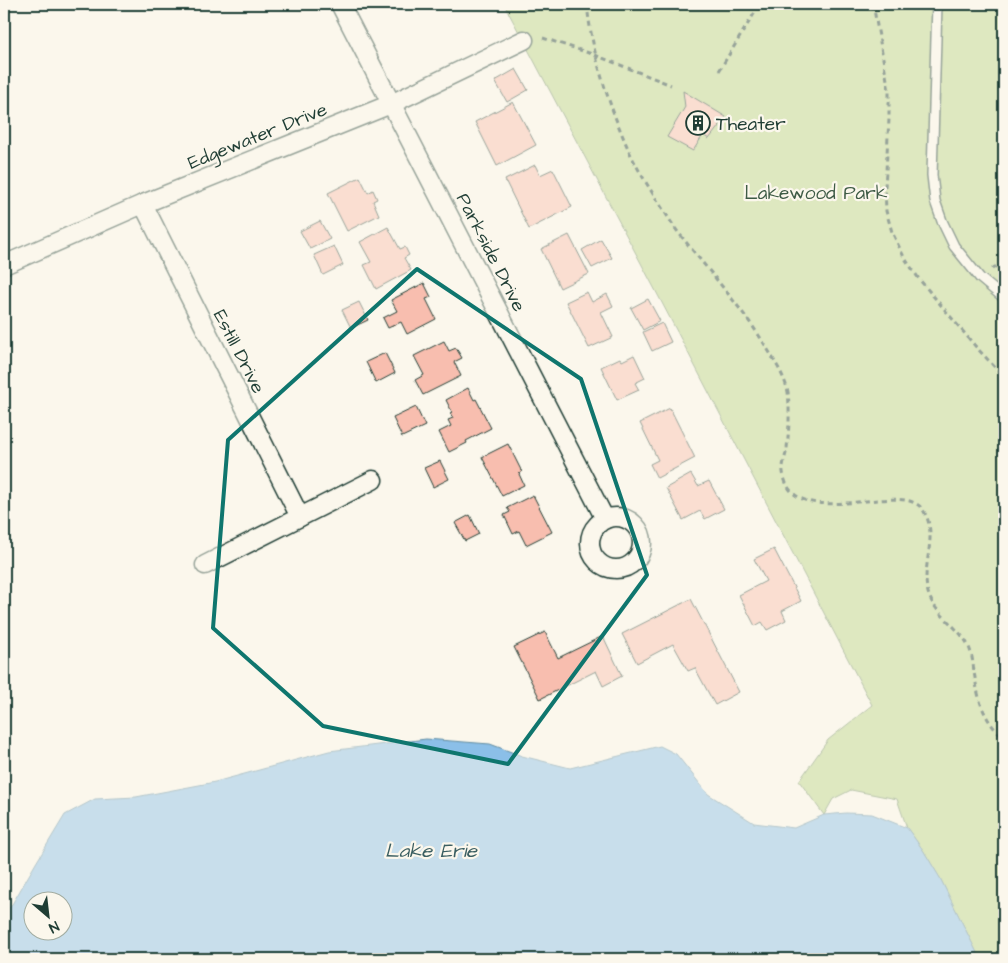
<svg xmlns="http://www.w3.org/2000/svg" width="1008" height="963" viewBox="0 0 1008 963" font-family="'Architects Daughter',sans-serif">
<rect width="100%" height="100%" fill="#fbf7ec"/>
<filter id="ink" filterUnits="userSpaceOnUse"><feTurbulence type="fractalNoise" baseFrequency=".02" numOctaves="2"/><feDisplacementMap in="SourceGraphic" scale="10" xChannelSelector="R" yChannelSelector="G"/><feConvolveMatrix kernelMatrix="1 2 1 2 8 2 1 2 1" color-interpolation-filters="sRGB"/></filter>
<g filter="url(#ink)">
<polygon fill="#bad48b" stroke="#6c8860" points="504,4 1004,4 1004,959 980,959 940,878 923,850 907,828 897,799 851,790 833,799 824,815 799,781 828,740 872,705 660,299"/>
<path fill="#8bbfe8" stroke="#608ba0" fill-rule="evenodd" d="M 426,739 L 490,744 L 522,756 L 570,768 L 660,746 L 676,754 L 708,794 L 754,823 L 794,828 L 824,815 L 846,813 L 872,814 L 907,828 L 923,850 L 940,878 L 980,959 L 4,959 L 4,913 L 11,906 L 36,863 L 65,815 L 95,799 L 136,797 L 215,782 L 329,751 ZM 32,900 L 62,900 L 62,930 L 32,930 Z"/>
<g fill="#f8beaf" stroke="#1f3d34">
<polygon points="516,69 528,90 507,102 495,81"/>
<polygon points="683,91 726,117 709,139 703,135 693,151 667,137 685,107"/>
<polygon points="513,102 536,145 497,166 475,122"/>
<polygon points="535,165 540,175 553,169 572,207 529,229 505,180"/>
<polygon points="360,177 368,193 373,190 377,199 373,201 379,215 347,231 328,193"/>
<polygon points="320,221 330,239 310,249 300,231"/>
<polygon points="388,227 400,249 405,247 409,255 404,258 411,270 376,289 364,265 371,262 360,242"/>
<polygon points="569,235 589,274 560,288 541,249"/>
<polygon points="601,239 612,258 592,268 582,250"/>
<polygon points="334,246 343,265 323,275 314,255"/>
<polygon points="424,283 431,297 426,299 436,319 407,334 401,322 388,328 383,318 397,311 391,300"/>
<polygon points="587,292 592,302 607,294 613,306 601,312 613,337 589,348 566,302"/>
<polygon points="648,299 660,321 643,330 631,308"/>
<polygon points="359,302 368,320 351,328 342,310"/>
<polygon points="662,323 671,342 652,351 643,332"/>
<polygon points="444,341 449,351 456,348 462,358 454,362 461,376 423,395 415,380 424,375 414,356"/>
<polygon points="385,353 395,373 376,383 366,362"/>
<polygon points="634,355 645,378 635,383 639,390 617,400 601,367 620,358 622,361"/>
<polygon points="468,388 474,400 476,399 491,428 466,441 467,443 449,452 439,432 451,426 448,420 453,418 450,413 452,412 446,400"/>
<polygon points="416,407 425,426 402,437 393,418"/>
<polygon points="670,408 695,458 657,478 650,464 658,460 640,423"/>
<polygon points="508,444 522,472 519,474 524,485 502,496 482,457"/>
<polygon points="440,461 449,479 433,487 424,468"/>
<polygon points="691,474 698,486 709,481 724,509 705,519 700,511 683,520 666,488"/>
<polygon points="533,495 552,532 526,545 519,531 513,534 504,515 510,512 507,508"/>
<polygon points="470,515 479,534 465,541 455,523"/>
<polygon points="774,549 801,601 782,611 786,620 767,630 762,622 755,626 739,595 766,581 754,559"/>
<polygon points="691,599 739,692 715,705 695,668 688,671 673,644 637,663 622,634"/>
<polygon points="545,632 558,658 603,636 622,676 603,686 596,671 540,699 514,647"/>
</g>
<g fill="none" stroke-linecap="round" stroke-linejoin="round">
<g stroke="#1f3d34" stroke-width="12">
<polyline id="lane" points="937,4 932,175 935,201 942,221 954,246 980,278 1004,298"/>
</g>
<g stroke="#1f3d34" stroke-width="21">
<g id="street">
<polyline points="340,4 605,519"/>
<polyline points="143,204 300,517 205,565"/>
<polyline points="4,265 143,204 391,104 524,40"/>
<circle cx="616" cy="543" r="26"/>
<polyline points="300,517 373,480"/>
</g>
</g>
<g stroke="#1f3d34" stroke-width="3" stroke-dasharray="5 4" stroke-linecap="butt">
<path d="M 587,4 C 592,55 609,106 630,153 C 640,174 653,194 666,214 C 671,222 676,230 682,237 C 714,278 750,316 775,362 C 780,370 786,382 788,392 C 790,411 789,430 787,448 C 786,456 782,464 783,472 C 784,479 787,488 793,493 C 823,521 905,482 923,510 C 939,534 922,563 927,588 C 931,613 957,624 968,645 C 972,653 973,663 974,672 C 979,702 982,717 1004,739"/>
<polyline points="873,4 889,91 889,119 885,188 886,211 892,232 904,257 919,279 976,347 1004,377"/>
<polyline points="543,38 595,55 671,85"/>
<polyline points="719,71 760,4"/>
<polyline points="992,269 1004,261"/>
</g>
<use href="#lane" stroke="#fbf7ec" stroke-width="9"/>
<use href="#street" stroke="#fbf7ec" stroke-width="18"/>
</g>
</g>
<path d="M0 0H1008V963H0ZM 417,269 L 581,379 L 647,575 L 508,764 L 323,726 L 213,628 L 228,440 Z" fill="#fbf7ec" fill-opacity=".55" fill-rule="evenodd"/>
<path fill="none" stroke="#0f766e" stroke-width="4" stroke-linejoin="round" d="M 417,269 L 581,379 L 647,575 L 508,764 L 323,726 L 213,628 L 228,440 Z"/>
<defs>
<g id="building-ring" transform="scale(1.25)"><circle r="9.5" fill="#fbf7ec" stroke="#1f3d34" stroke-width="1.5"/><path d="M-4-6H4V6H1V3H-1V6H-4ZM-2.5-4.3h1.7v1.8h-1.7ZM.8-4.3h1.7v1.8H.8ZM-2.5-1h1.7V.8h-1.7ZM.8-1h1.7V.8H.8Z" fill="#1f3d34"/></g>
</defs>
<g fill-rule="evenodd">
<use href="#building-ring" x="698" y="123"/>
</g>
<g text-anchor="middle" stroke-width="4.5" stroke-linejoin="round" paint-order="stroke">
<g font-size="19" fill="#1f3d34" stroke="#fbf7ec" text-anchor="start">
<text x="716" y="130">Theater</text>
</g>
<g font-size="19" fill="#1f3d34" stroke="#fbf7ec">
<text transform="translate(257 135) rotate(-22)" y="7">Edgewater Drive</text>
<text transform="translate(492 252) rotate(63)" y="7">Parkside Drive</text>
<text transform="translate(240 351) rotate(63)" y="7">Estill Drive</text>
</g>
<g font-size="19" fill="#3e5b45" stroke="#fbf7ec">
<text x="816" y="199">Lakewood Park</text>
</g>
<g font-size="20" font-style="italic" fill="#3a5e61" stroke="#fbf7ec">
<text x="431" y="857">Lake Erie</text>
</g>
</g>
<rect width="1008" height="963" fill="none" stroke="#fbf7ec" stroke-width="20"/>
<rect x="10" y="10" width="988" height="943" fill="none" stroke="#1f3d34" stroke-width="2" filter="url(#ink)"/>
<g transform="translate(48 916) rotate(152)"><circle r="24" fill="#fbf7ec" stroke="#a3ada2"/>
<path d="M0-4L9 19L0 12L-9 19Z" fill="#1f3d34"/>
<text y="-8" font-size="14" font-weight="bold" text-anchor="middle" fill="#1f3d34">N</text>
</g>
</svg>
